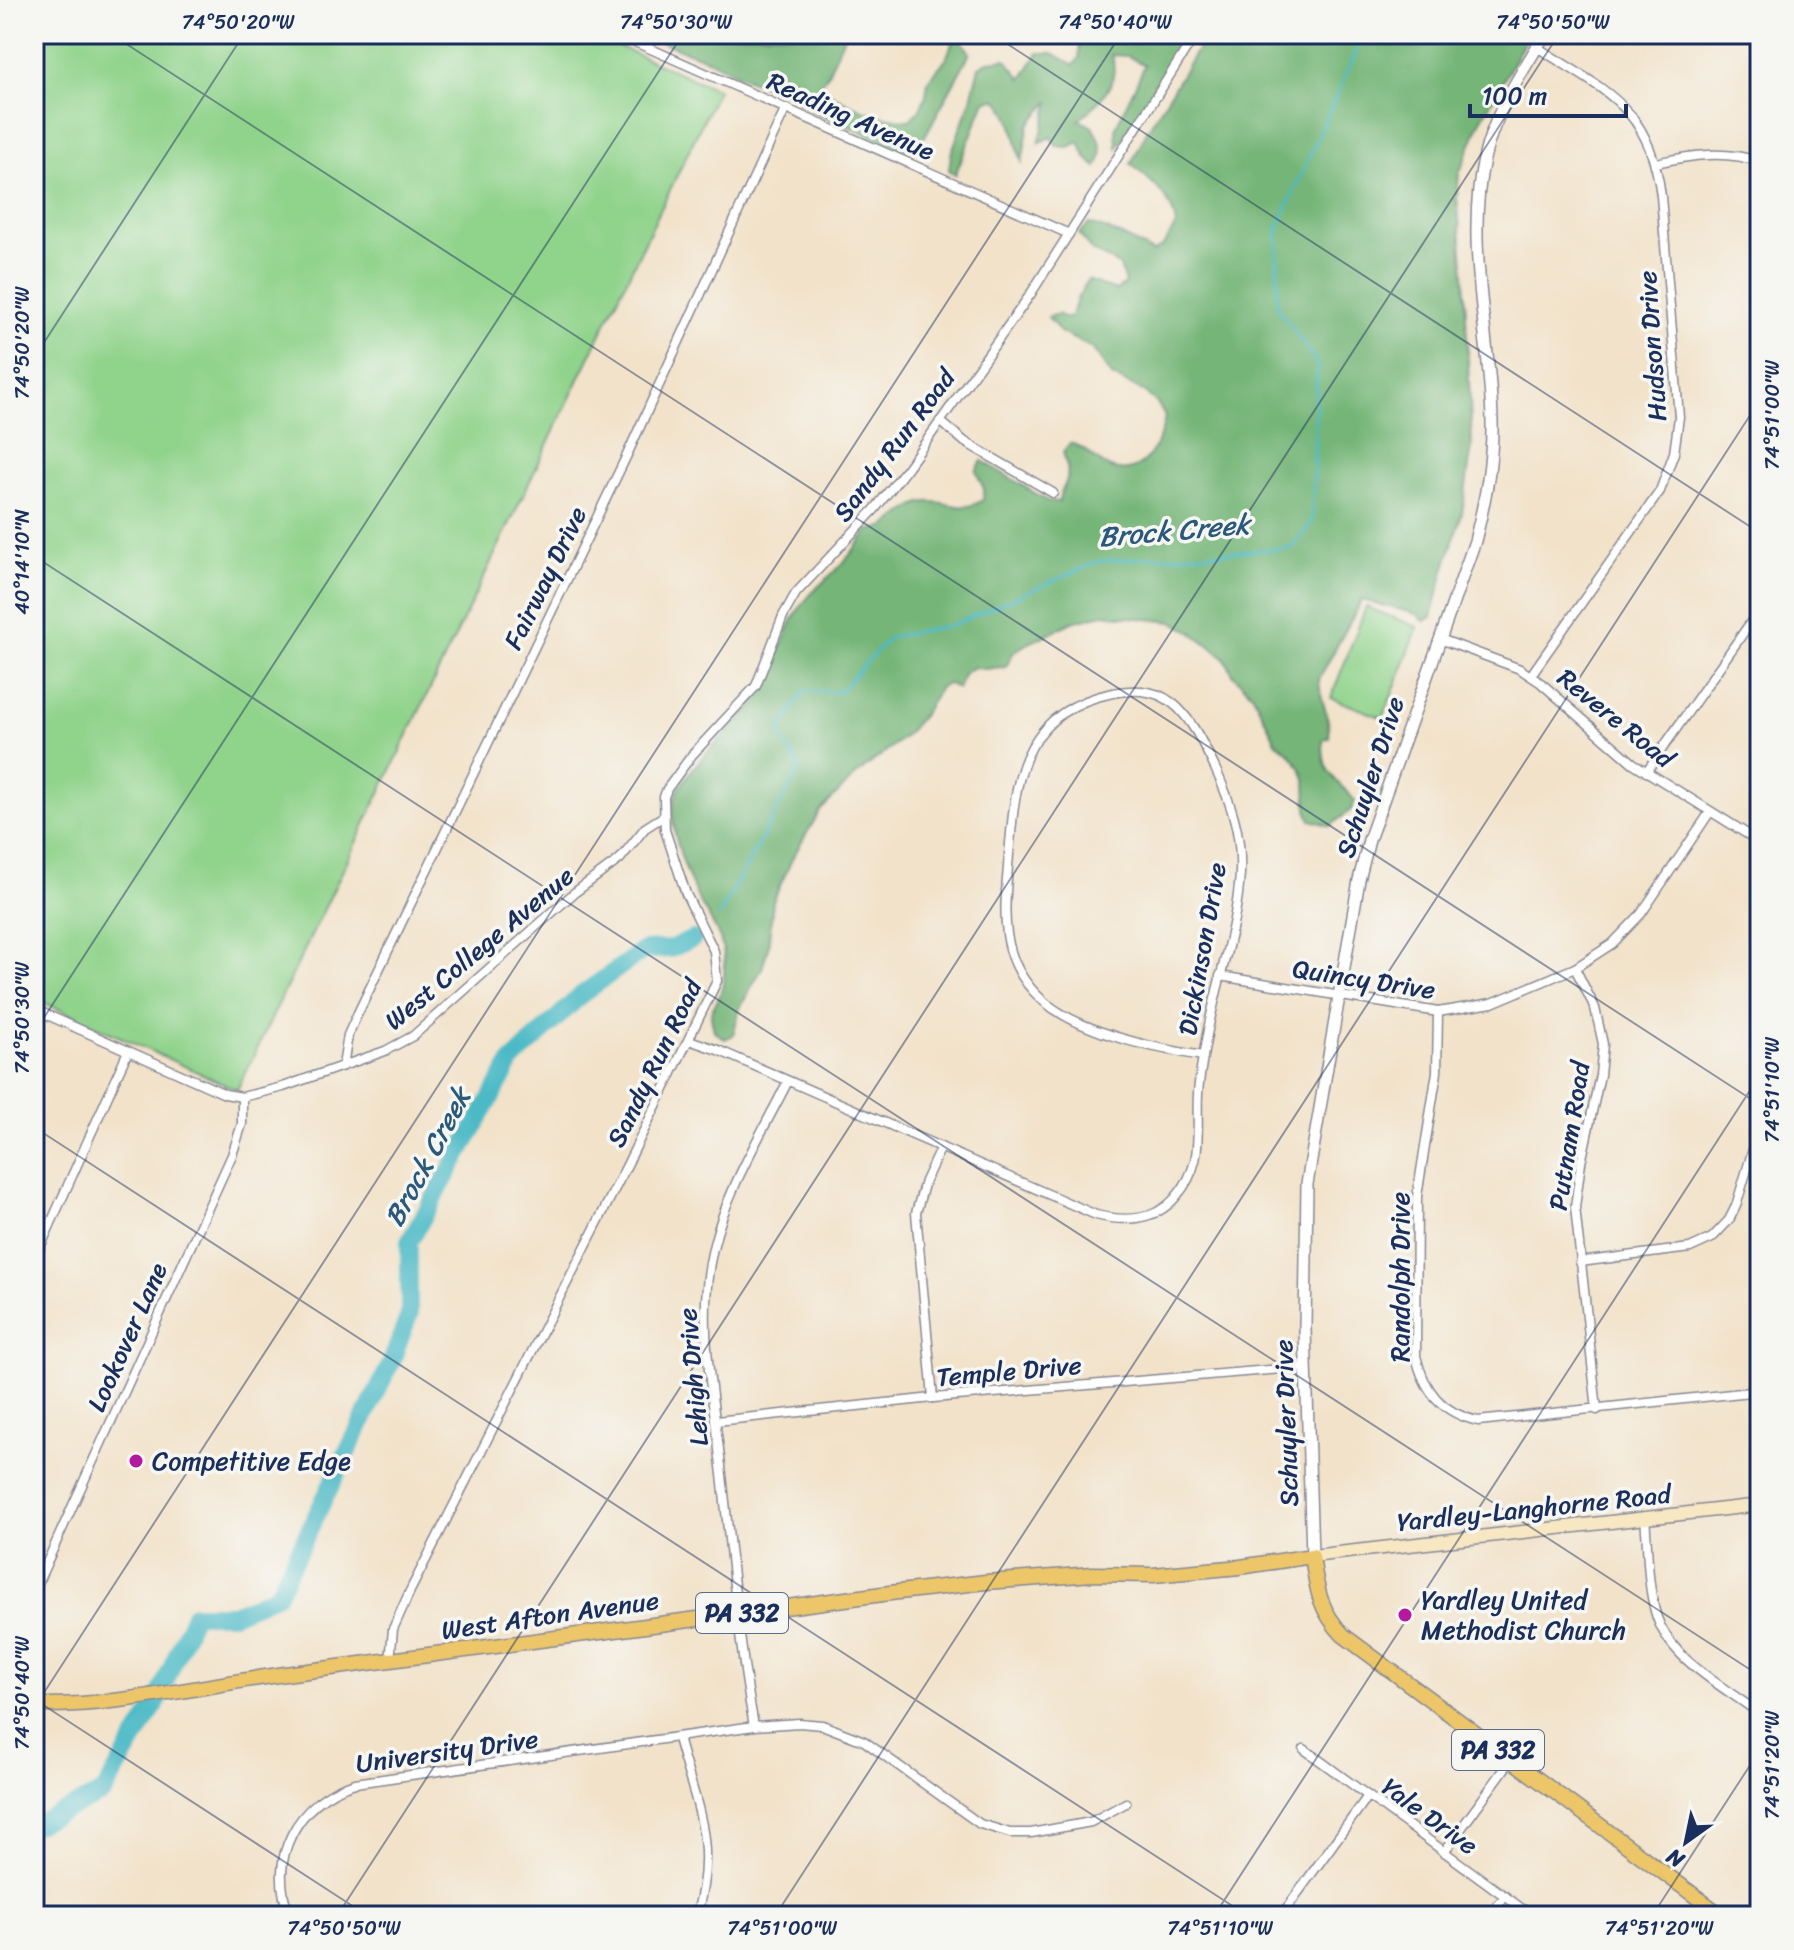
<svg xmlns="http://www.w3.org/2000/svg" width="1794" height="1950" viewBox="0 0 1794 1950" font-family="Sriracha,sans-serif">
<rect width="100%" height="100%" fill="#f6f6f2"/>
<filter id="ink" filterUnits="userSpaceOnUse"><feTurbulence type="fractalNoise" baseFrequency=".0125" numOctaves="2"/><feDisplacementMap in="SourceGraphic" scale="16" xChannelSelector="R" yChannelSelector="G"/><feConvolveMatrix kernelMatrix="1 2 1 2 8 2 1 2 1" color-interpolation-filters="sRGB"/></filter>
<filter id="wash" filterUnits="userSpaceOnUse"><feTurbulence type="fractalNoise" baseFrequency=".006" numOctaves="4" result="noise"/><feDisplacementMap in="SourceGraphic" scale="32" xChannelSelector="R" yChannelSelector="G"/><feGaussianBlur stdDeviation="1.8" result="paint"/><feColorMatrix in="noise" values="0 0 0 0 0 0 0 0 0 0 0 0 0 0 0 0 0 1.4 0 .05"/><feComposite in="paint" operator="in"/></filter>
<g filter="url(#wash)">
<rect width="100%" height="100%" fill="#f2e2c9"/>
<g fill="#90d38b" stroke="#568174" stroke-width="2">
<polygon points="34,34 591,34 718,90 237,1090 34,998"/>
<polygon points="1366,607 1418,627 1383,718 1331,698"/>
</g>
<g fill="#74b577" stroke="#48726a" stroke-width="2">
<path d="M 640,34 L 845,34 L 827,76 L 820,85 C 840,104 882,120 910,120 L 920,109 L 926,95 L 928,81 L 946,59 L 953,41 L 960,38 L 970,53 L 924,138 L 909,153 L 815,112 L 770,86 L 757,84 L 709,60 Z"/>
<path d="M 1076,34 L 1186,34 L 1117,148 L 1116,127 L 1145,65 L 1128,56 L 1112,55 C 1120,85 1100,101 1079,120 L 1093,127 C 1100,143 1106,150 1097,167 L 1087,159 L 1079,142 L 1069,147 L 1057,146 L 1050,137 L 1039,143 L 1050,101 L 1029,124 L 1022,162 C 1014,141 1014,113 996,99 L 985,101 L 955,175 L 949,170 L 951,154 L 971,99 L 979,67 L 989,61 L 1006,59 L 1022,79 L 1038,53 L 1053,53 L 1074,65 L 1079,58 L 1080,36 Z"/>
<path d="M 1207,34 L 1529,34 L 1480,122 L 1459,174 L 1457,198 L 1464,273 L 1472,446 L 1462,513 L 1443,574 L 1432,617 L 1424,621 L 1417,614 L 1362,600 L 1319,679 C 1319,699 1331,717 1329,738 L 1323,739 C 1322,776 1334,775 1355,801 L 1352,809 L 1330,826 L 1311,820 L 1307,810 L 1306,781 L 1300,767 L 1289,753 L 1276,742 L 1253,695 L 1234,676 L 1224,657 L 1189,630 L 1173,622 L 1103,614 L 1072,622 L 1023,646 L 1013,653 L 1006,667 L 984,669 L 974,667 L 964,673 L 958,689 L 949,684 L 941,686 L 922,716 L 905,736 L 856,775 L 820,811 L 793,857 L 773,901 L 768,948 L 762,968 L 740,1008 L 733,1035 L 725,1039 L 714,1031 C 713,1026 711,1019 711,1013 C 712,1008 717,1002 719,997 C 725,981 726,966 723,949 C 719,932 711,921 702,906 C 690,884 670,834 673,808 C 676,772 739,726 760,695 C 778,669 780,638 797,612 C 811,591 821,585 838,568 C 849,558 859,543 868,530 C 874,529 882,529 887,525 C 898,518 911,504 926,502 C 946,499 959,515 983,500 L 984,489 L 976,471 L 982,461 L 1048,501 L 1059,502 C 1059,493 1063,490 1066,482 C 1070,472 1066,462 1063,452 L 1070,443 C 1087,447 1097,464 1113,469 C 1145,478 1161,441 1165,417 L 1158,404 L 1145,392 L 1112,376 L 1092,348 L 1060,332 L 1048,317 L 1058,314 L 1065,318 L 1071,317 L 1078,297 L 1088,280 L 1116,291 L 1125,283 L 1120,266 L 1090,249 L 1079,234 L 1089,224 L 1114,232 L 1153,252 L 1163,246 L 1176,225 C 1173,198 1151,181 1131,164 L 1147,131 Z"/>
</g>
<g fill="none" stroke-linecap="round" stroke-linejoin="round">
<polyline stroke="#4cbac6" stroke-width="3" points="719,916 800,768 779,732 804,691 839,692 890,637 952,625 1099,561 1292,548 1312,522 1317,363 1277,307 1278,227 1364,34"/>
<polyline stroke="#4cbac6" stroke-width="18" points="34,1825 103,1793 156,1704 194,1614 233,1614 277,1595 391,1363 409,1315 409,1242 512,1061 581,995 644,950 670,949 693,939"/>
</g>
</g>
<g filter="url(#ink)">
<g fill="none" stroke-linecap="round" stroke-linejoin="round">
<g stroke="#868894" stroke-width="11">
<g id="minor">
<polyline points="617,34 1069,234"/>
<path d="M 1656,163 C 1691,155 1726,150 1760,162"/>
<polyline points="940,421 965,442 1053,493"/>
<polyline points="1440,639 1520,669 1541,683 1633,763 1760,842"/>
<path d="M 1531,675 L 1660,491 L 1674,453 L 1679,417 L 1661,196 C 1650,106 1606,92 1537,47"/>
<polyline points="1646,772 1760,609"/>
<polyline points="1575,968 1595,1008 1603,1044 1600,1075 1581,1163 1575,1207 1597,1410"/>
<polyline points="1220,976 1438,1012 1492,1003 1575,968 1612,944 1641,914 1710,812"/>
<polyline points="34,1009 225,1094 242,1097 283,1087 385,1051 413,1036 574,893 620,859 645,828 664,816"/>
<path d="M 1438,1012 L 1437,1072 L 1417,1196 L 1416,1356 C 1424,1391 1442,1413 1478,1421 L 1760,1391"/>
<path d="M 689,1040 L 718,1050 L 1096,1215 C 1124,1222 1155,1221 1175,1198 C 1205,1164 1196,1135 1198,1094 C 1199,1078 1202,1062 1205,1046 C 1214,989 1237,931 1240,873 C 1242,834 1231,803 1215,768 C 1187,710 1168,676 1097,697 C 1018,721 1015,787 1009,855 C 1005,905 997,953 1035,993 C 1071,1032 1152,1048 1203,1056"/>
<polyline points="343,1066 348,1035 358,1013 627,455 786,108"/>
<polyline points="34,1261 128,1051"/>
<polyline points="1580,1262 1690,1248 1712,1238 1729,1220 1736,1206 1760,1126"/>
<polyline points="933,1398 916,1213 925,1181 941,1147"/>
<polyline points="716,1421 933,1398 1306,1367"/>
<path d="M 1645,1518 C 1648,1548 1647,1581 1655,1611 C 1667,1659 1724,1686 1760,1714"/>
<polyline points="34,1591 232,1155 242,1124 242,1097"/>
<polyline points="390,1661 393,1629 410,1591 628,1163 717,981 714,951 686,894 665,830 664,797 667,789 692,755 756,686 783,616 796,593 875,509 908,467 1030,295 1196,34"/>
<polyline points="754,1726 799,1723 822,1725 864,1741 980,1824 1010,1833 1031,1833 1091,1822 1126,1803"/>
<path d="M 678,1738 C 696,1806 718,1844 696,1916"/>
<polyline points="1304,1749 1532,1916"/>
<polyline points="1444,1852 1511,1760"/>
<path d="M 290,1916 C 266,1859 297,1800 355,1783 L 754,1726 C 738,1640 731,1553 721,1466 C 713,1395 696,1319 713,1248 C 727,1189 761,1135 788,1081"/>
<polyline points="1281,1916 1368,1796"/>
<polyline points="1490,1916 1505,1896"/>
</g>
</g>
<g stroke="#868894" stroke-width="14">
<path id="tertiary" d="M 1312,1556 L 1305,1329 L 1307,1184 L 1359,880 L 1369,840 L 1475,541 C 1485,501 1493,462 1492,420 C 1490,336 1465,242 1484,159 C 1494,113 1521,74 1545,34"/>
</g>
<g stroke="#868894" stroke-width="15">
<polyline id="secondary" points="1312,1556 1760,1505"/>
</g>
<g stroke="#868894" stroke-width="17">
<path id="primary" d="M 34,1705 C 121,1707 207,1684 293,1673 C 492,1648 691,1619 890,1593 L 986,1582 L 1093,1574 L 1153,1575 L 1240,1567 L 1312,1556 C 1317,1590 1319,1609 1343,1635 L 1722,1916"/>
</g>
<use href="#minor" stroke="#fff" stroke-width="8"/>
<use href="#tertiary" stroke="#fff" stroke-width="11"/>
<use href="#secondary" stroke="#f7e8c3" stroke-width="12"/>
<use href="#primary" stroke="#ecc669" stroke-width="14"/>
</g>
</g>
<path fill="none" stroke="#1b2f5e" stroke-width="2" stroke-opacity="0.45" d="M 111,34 L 1760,1105M 992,34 L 1760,533M 34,358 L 244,34M 34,556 L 1760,1676M 34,1033 L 683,34M 34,1127 L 1248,1916M 34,1699 L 368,1916M 34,1708 L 1121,34M 337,1916 L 1559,34M 775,1916 L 1760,400M 1214,1916 L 1760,1075M 1652,1916 L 1760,1750"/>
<g fill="#b5179e" stroke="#f6f6f2" stroke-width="3">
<circle cx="136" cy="1461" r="8"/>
<circle cx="1405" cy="1615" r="8"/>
</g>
<g text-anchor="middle" stroke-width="7" stroke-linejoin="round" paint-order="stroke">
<g fill="#f6f6f2" stroke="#5d6b8a" stroke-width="2">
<rect x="696" y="1593" width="92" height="40" rx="6"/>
<rect x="1452" y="1730" width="92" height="40" rx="6"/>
</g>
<g font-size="24" font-weight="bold" fill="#1b2f5e">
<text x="742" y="1621">PA 332</text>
<text x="1498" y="1758">PA 332</text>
</g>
<g font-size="26" fill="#1b2f5e" stroke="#f6f6f2">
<text transform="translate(851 116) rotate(24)" y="9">Reading Avenue</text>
<text transform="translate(1652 346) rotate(-94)" y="9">Hudson Drive</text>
<text transform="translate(894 445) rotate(-53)" y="9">Sandy Run Road</text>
<text transform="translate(545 578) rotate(-64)" y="9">Fairway Drive</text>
<text transform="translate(1616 718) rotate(39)" y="9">Revere Road</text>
<text transform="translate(1370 777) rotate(-72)" y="9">Schuyler Drive</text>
<text transform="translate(479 948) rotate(-40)" y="9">West College Avenue</text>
<text transform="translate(1202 949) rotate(-80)" y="9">Dickinson Drive</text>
<text transform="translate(1364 979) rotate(9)" y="9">Quincy Drive</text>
<text transform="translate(654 1063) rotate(-64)" y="9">Sandy Run Road</text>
<text transform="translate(1569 1136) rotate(-81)" y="9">Putnam Road</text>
<text transform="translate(1400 1277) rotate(-90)" y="9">Randolph Drive</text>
<text transform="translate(127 1337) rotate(-66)" y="9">Lookover Lane</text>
<text transform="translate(1009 1371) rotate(-5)" y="9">Temple Drive</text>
<text transform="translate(693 1377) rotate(-95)" y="9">Lehigh Drive</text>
<text transform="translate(1286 1423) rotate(-92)" y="9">Schuyler Drive</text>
<text transform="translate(1534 1508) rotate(-6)" y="9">Yardley-Langhorne Road</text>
<text transform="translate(550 1615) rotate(-8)" y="9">West Afton Avenue</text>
<text transform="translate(447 1751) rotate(-8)" y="9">University Drive</text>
<text transform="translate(1430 1816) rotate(36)" y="9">Yale Drive</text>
</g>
<g font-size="26" fill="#1b2f5e" stroke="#f6f6f2" text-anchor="start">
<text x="152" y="1470">Competitive Edge</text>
<text x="1421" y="1609">Yardley United<tspan x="1421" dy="30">Methodist Church</tspan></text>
</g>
<g font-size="28" font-style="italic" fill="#2a597d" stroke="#f6f6f2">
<text transform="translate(1174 530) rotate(-5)" y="10">Brock Creek</text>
<text transform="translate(427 1157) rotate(-62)" y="10">Brock Creek</text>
</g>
</g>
<rect width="1794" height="1950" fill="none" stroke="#f6f6f2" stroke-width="88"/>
<g transform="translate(1686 1842) rotate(213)" stroke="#f6f6f2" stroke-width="6" paint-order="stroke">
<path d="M0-6L14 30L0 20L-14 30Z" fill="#1b2f5e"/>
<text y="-12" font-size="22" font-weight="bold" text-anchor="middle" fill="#1b2f5e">N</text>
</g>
<path d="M1470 104v12h156v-12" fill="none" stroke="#1b2f5e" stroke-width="4"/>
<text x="1482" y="104" font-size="24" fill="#1b2f5e" stroke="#f6f6f2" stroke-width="6" paint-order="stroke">100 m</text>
<rect x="44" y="44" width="1706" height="1862" fill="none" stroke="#1b2f5e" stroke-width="3"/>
<g font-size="20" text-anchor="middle" fill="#1b2f5e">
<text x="238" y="29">74°50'20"W</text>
<text x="676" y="29">74°50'30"W</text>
<text x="1115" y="29">74°50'40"W</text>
<text x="1553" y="29">74°50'50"W</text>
<text transform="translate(22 343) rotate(-90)" y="7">74°50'20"W</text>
<text transform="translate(1772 415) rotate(-90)" y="7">74°51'00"W</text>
<text transform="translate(22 562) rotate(-90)" y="7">40°14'10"N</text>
<text transform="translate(22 1018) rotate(-90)" y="7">74°50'30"W</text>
<text transform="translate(1772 1090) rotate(-90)" y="7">74°51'10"W</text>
<text transform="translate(22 1693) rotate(-90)" y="7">74°50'40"W</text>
<text transform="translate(1772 1765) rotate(-90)" y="7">74°51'20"W</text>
<text x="344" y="1935">74°50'50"W</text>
<text x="782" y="1935">74°51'00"W</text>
<text x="1220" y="1935">74°51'10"W</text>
<text x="1659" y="1935">74°51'20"W</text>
</g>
</svg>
